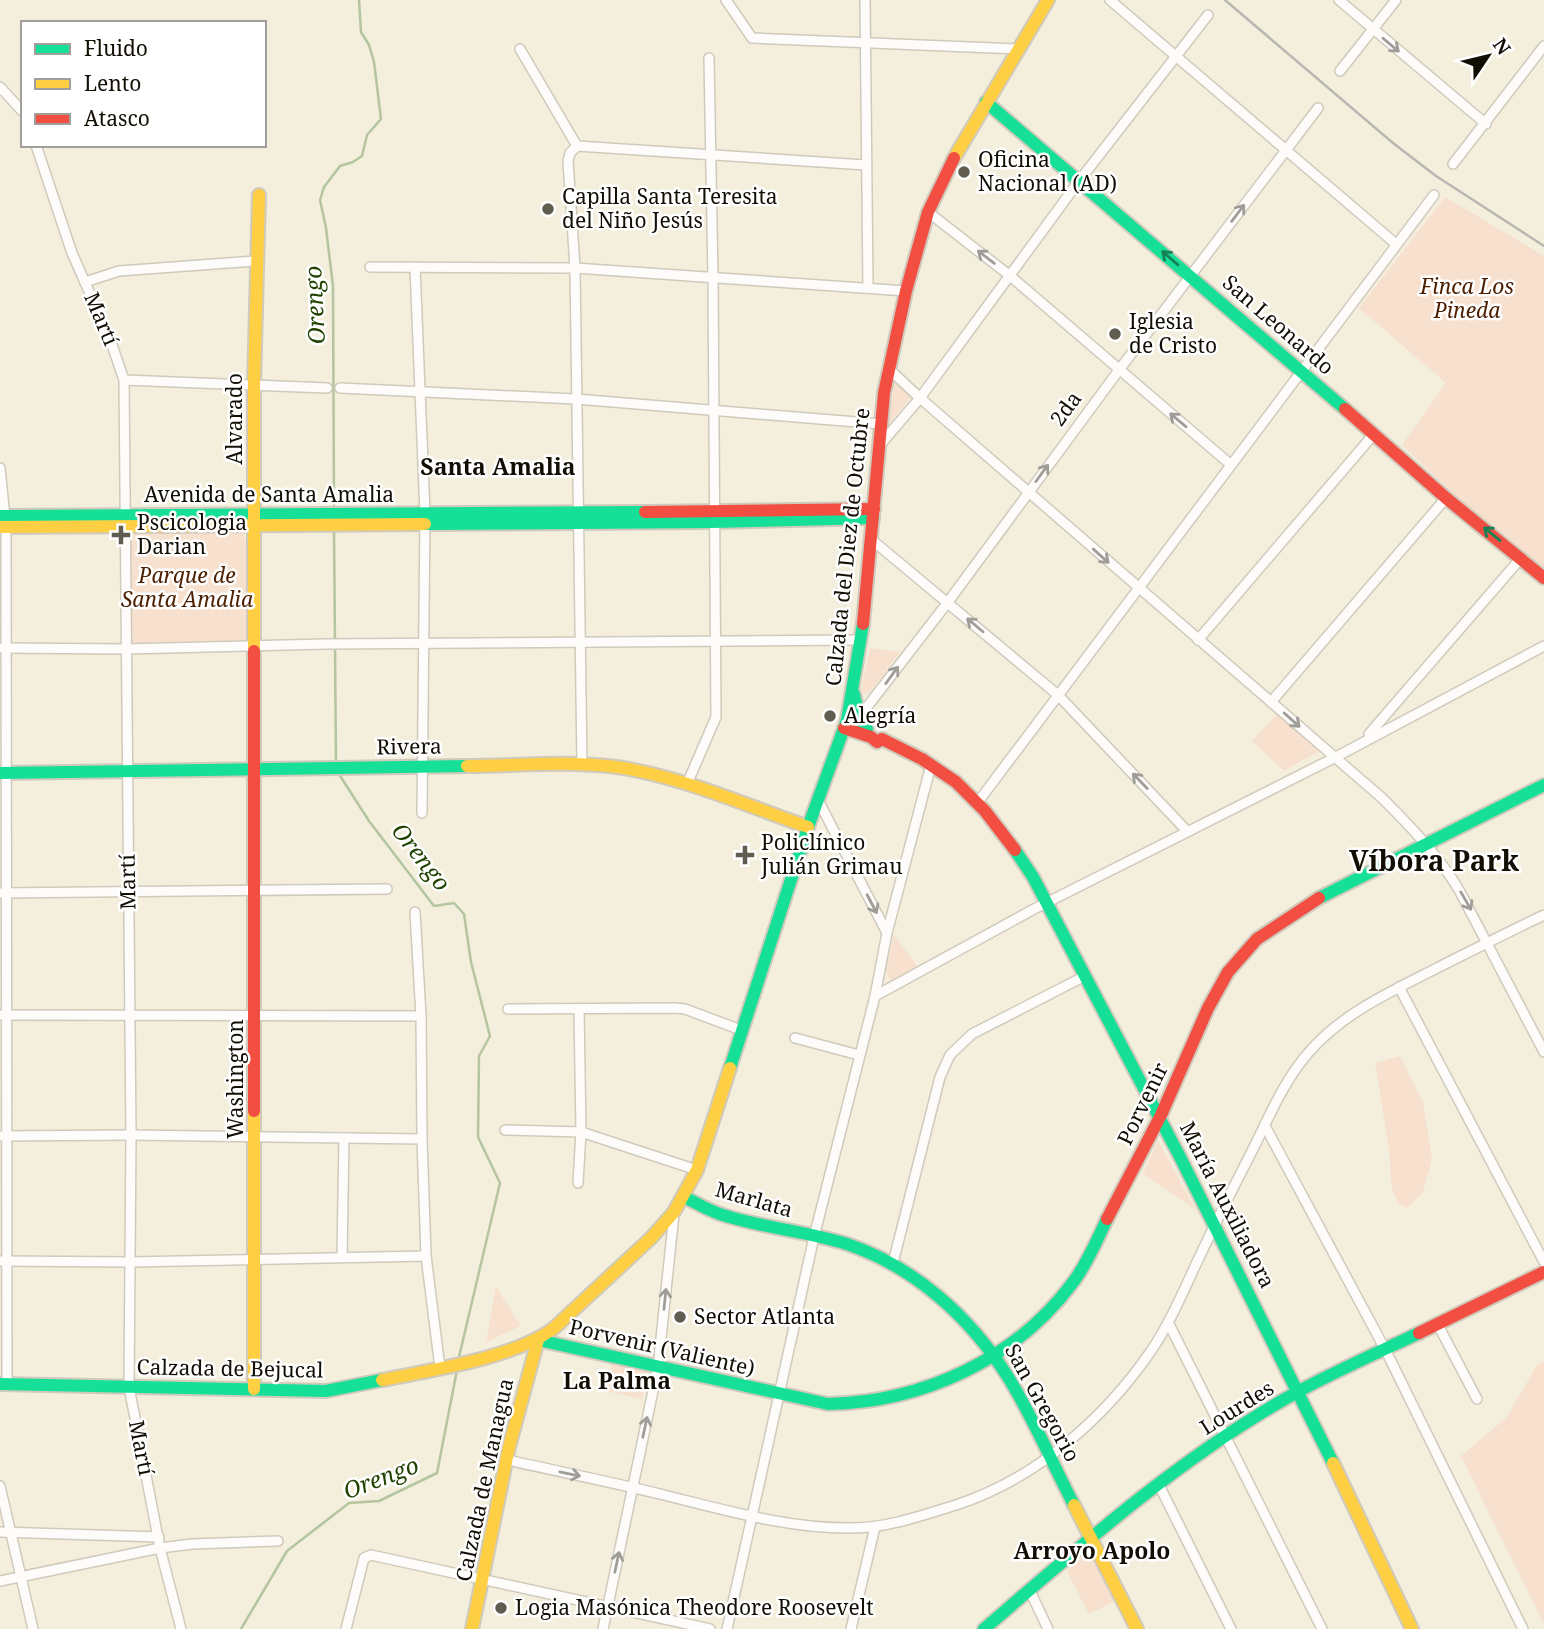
<svg xmlns="http://www.w3.org/2000/svg" width="1544" height="1629" viewBox="0 0 1544 1629" font-family="'Noto Serif',serif">
<rect width="100%" height="100%" fill="#f4eedc"/>
<g fill="#f7e0ce">
<polygon points="1445,197 1544,256 1544,574 1448,489 1402,445 1446,383 1359,308"/>
<polygon points="895,382 911,397 888,425"/>
<polygon points="237,530 243,534 246,541 247,636 245,641 239,644 132,645 128,636 127,539 131,532"/>
<polygon points="870,648 900,652 870,692 864,694 861,690"/>
<polygon points="1278,713 1319,751 1284,771 1252,741"/>
<polygon points="894,935 917,966 894,980 889,978 886,971"/>
<polygon points="1400,1056 1423,1103 1432,1159 1423,1192 1407,1208 1399,1204 1392,1190 1389,1149 1375,1063"/>
<polygon points="1158,1140 1195,1209 1143,1174"/>
<polygon points="496,1287 521,1326 486,1342"/>
<polygon points="1544,1361 1544,1624 1461,1456 1507,1417 1537,1365"/>
<polygon points="612,1363 648,1371 642,1399 606,1391"/>
<polygon points="1089,1550 1115,1601 1089,1614 1067,1571"/>
</g>
<g fill="none" stroke-linecap="round" stroke-linejoin="round">
<g stroke="#b4c5a0" stroke-width="2.5">
<polyline points="334,509 333,286 326,228 320,200 324,187 340,166 353,162 362,156 367,135 381,119 374,62 369,45 361,32 359,0"/>
<polyline points="334,529 336,764"/>
<polyline points="337,771 369,821 434,906 454,903 464,914 471,962 490,1036 479,1056 478,1137 500,1183 459,1357"/>
<polyline points="241,1629 287,1551 349,1503 379,1501 437,1473 457,1370"/>
</g>
<g stroke="#d0cabc" stroke-width="12">
<g id="street">
<polyline points="726,0 752,38 1020,49"/>
<polyline points="865,0 868,287"/>
<polyline points="1110,0 1396,244"/>
<polyline points="1339,0 1486,124"/>
<polyline points="520,49 577,146"/>
<polyline points="1340,71 1396,0"/>
<polyline points="0,87 23,112"/>
<polyline points="36,145 72,253 110,339 124,380 131,1135 129,1387 160,1548 181,1629"/>
<polyline points="577,146 570,153 568,161 575,268 582,765"/>
<polyline points="577,146 866,165"/>
<polyline points="1453,164 1544,46"/>
<polyline points="928,212 1009,275 1230,464"/>
<polyline points="370,267 575,268 906,291"/>
<polyline points="415,267 425,513 422,813"/>
<polyline points="85,282 119,271 255,261"/>
<path d="M 888,368 L 920,398 L 1382,798 C 1410,826 1439,856 1459,890 L 1544,1052"/>
<polyline points="124,380 327,388"/>
<polyline points="340,388 576,399 881,424"/>
<polyline points="880,445 920,398 1079,181 1208,15"/>
<polyline points="0,468 6,527 7,1384"/>
<polyline points="872,540 1058,695 1187,831"/>
<polyline points="1198,640 1374,434"/>
<polyline points="2,648 125,649 326,644 862,640"/>
<polyline points="1271,702 1446,498"/>
<polyline points="850,729 948,602 1119,370 1318,108"/>
<polyline points="1369,734 1521,558"/>
<polyline points="687,784 716,717 713,279 709,58"/>
<polyline points="818,800 887,933"/>
<polyline points="978,802 1434,195"/>
<polyline points="0,893 387,889"/>
<polyline points="415,912 421,1016 422,1139 426,1256 440,1368"/>
<polyline points="1399,987 1544,1262"/>
<polyline points="875,996 1034,909 1334,758 1544,646"/>
<polyline points="508,1009 674,1008 685,1009 741,1030"/>
<polyline points="0,1015 421,1016"/>
<polyline points="795,1038 859,1055"/>
<polyline points="1265,1126 1386,1351 1523,1629"/>
<polyline points="505,1130 581,1132 697,1170"/>
<polyline points="0,1136 131,1135 422,1139"/>
<polyline points="578,1183 581,1132 579,1009"/>
<polyline points="342,1257 344,1138"/>
<polyline points="0,1261 130,1262 426,1256"/>
<polyline points="893,1263 940,1077 950,1055 972,1034 1085,976"/>
<polyline points="1168,1322 1322,1629"/>
<polyline points="1438,1325 1477,1399"/>
<path d="M 508,1460 C 560,1472 612,1482 664,1495 C 725,1510 789,1529 853,1528 C 888,1528 923,1515 956,1505 C 1036,1479 1104,1419 1151,1351 C 1170,1323 1183,1292 1197,1262 C 1214,1226 1232,1190 1250,1155 C 1268,1120 1283,1081 1310,1051 C 1343,1013 1392,991 1437,968 C 1473,950 1508,932 1544,915"/>
<polyline points="1158,1483 1231,1629"/>
<polyline points="0,1486 33,1629"/>
<polyline points="0,1532 159,1537"/>
<polyline points="0,1581 160,1548 192,1544 278,1541"/>
<polyline points="1030,1591 1048,1629"/>
<polyline points="346,1629 364,1558 371,1555 710,1629"/>
<polyline points="603,1629 658,1367 674,1214"/>
<polyline points="727,1629 814,1237 875,996 887,933 931,765"/>
<polyline points="851,1629 875,1527"/>
</g>
</g>
<g stroke="#d0cabc" stroke-width="16">
<g id="fast">
<polyline points="986,102 1345,409"/>
<polyline points="0,516 645,512"/>
<polyline points="425,524 713,522 873,518"/>
<polyline points="854,694 860,720 867,729"/>
<polyline points="0,773 467,766"/>
<polyline points="1015,850 1033,877 1180,1157 1333,1463"/>
<polyline points="1319,898 1544,785"/>
<polyline points="730,1068 808,827 847,720 863,624"/>
<path d="M 684,1197 C 697,1203 709,1211 723,1215 C 763,1228 806,1231 847,1244 C 915,1267 970,1317 1008,1377 C 1033,1417 1052,1463 1074,1505"/>
<path d="M 538,1340 L 828,1404 C 923,1402 1017,1359 1074,1281 C 1088,1262 1097,1240 1107,1219"/>
<polyline points="0,1384 326,1391 382,1380"/>
<path d="M 984,1629 C 1084,1543 1183,1455 1299,1391 C 1338,1370 1379,1352 1419,1333"/>
</g>
</g>
<g stroke="#d0cabc" stroke-width="16">
<g id="slow">
<polyline points="954,158 1048,0"/>
<polyline points="0,527 425,524"/>
<polyline points="254,651 254,384 259,195"/>
<path d="M 467,766 C 519,766 584,759 634,770 C 694,782 751,807 808,827"/>
<polyline points="254,1111 254,1389"/>
<path d="M 382,1380 C 432,1370 513,1358 553,1329 L 651,1238 L 674,1212 L 697,1170 L 730,1068"/>
<polyline points="1333,1463 1412,1629"/>
<polyline points="1074,1505 1137,1629"/>
<polyline points="472,1629 509,1447 538,1340"/>
</g>
</g>
<g stroke="#d0cabc" stroke-width="16">
<g id="jam">
<polyline points="1345,409 1446,498 1544,578"/>
<polyline points="645,512 874,509"/>
<polyline points="863,624 884,393 906,291 928,212 954,158"/>
<polyline points="254,651 254,1111"/>
<polyline points="844,728 871,737 877,742 882,739 922,759 956,782 985,811 1015,850"/>
<polyline points="1107,1219 1161,1115 1208,1008 1228,972 1257,939 1319,898"/>
<polyline points="1419,1333 1544,1272"/>
</g>
</g>
<use href="#street" stroke="#fdfcfa" stroke-width="9"/>
<use href="#fast" stroke="#16e098" stroke-width="12"/>
<use href="#slow" stroke="#ffcf43" stroke-width="12"/>
<use href="#jam" stroke="#f24e42" stroke-width="12"/>
<polyline stroke="#b8b7b2" stroke-width="2.5" points="1225,0 1393,143 1436,176 1544,246"/>
</g>
<defs><path id="oneway-shaft" d="M-6 0H5M1.5-3L5.5 0L1.5 3" fill="none" stroke-width="1.6" stroke-linecap="round" stroke-linejoin="round" transform="scale(1.75)"/></defs>
<g stroke="#9f9d98">
<use href="#oneway-shaft" transform="translate(1391 45) rotate(40)"/>
<use href="#oneway-shaft" transform="translate(1238 213) rotate(-53)"/>
<use href="#oneway-shaft" transform="translate(986 257) rotate(-142)"/>
<use href="#oneway-shaft" transform="translate(1178 420) rotate(-140)"/>
<use href="#oneway-shaft" transform="translate(1042 473) rotate(-54)"/>
<use href="#oneway-shaft" transform="translate(1101 556) rotate(42)"/>
<use href="#oneway-shaft" transform="translate(975 625) rotate(-140)"/>
<use href="#oneway-shaft" transform="translate(892 675) rotate(-54)"/>
<use href="#oneway-shaft" transform="translate(1292 720) rotate(42)"/>
<use href="#oneway-shaft" transform="translate(1140 781) rotate(-134)"/>
<use href="#oneway-shaft" transform="translate(1466 901) rotate(60)"/>
<use href="#oneway-shaft" transform="translate(872 904) rotate(62)"/>
<use href="#oneway-shaft" transform="translate(665 1299) rotate(-84)"/>
<use href="#oneway-shaft" transform="translate(645 1427) rotate(-78)"/>
<use href="#oneway-shaft" transform="translate(570 1474) rotate(12)"/>
<use href="#oneway-shaft" transform="translate(617 1562) rotate(-78)"/>
</g>
<g stroke="#148255">
<use href="#oneway-shaft" transform="translate(1170 258) rotate(-139)"/>
<use href="#oneway-shaft" transform="translate(1492 534) rotate(-141)"/>
</g>
<g fill="#615c50" stroke="#fff" stroke-width="2.5">
<circle cx="964" cy="172" r="7"/>
<circle cx="548" cy="209" r="7"/>
<circle cx="1115" cy="334" r="7"/>
<path d="M117.5 524.5h7v7h7v7h-7v7h-7v-7h-7v-7h7z"/>
<circle cx="830" cy="716" r="7"/>
<path d="M741.5 844.5h7v7h7v7h-7v7h-7v-7h-7v-7h7z"/>
<circle cx="680" cy="1317" r="7"/>
<circle cx="501" cy="1608" r="7"/>
</g>
<g text-anchor="middle" stroke-width="5" stroke-linejoin="round" paint-order="stroke">
<g font-size="21" fill="#120e04" stroke="#fff" text-anchor="start">
<text x="978" y="167">Oficina<tspan x="978" dy="24">Nacional (AD)</tspan></text>
<text x="562" y="204">Capilla Santa Teresita<tspan x="562" dy="24">del Niño Jesús</tspan></text>
<text x="1129" y="329">Iglesia<tspan x="1129" dy="24">de Cristo</tspan></text>
<text x="137" y="530">Pscicologia<tspan x="137" dy="24">Darian</tspan></text>
<text x="844" y="723">Alegría</text>
<text x="761" y="850">Policlínico<tspan x="761" dy="24">Julián Grimau</tspan></text>
<text x="694" y="1324">Sector Atlanta</text>
<text x="515" y="1615">Logia Masónica Theodore Roosevelt</text>
</g>
<g font-size="21" font-style="italic" fill="#4e2002" stroke="#fff">
<text x="1467" y="294">Finca Los<tspan x="1467" dy="24">Pineda</tspan></text>
<text x="187" y="583">Parque de<tspan x="187" dy="24">Santa Amalia</tspan></text>
</g>
<g font-size="21" fill="#120e04" stroke="#fff">
<text transform="translate(101 319) rotate(67)" y="7">Martí</text>
<text transform="translate(1278 325) rotate(41)" y="7">San Leonardo</text>
<text transform="translate(1066 409) rotate(-54)" y="7">2da</text>
<text transform="translate(235 419) rotate(-90)" y="7">Alvarado</text>
<text x="269" y="502">Avenida de Santa Amalia</text>
<text transform="translate(848 547) rotate(-84)" y="7">Calzada del Diez de Octubre</text>
<text transform="translate(409 747) rotate(-1)" y="7">Rivera</text>
<text transform="translate(128 882) rotate(-91)" y="7">Martí</text>
<text transform="translate(236 1079) rotate(-90)" y="7">Washington</text>
<text transform="translate(1143 1104) rotate(-64)" y="7">Porvenir</text>
<text transform="translate(754 1200) rotate(16)" y="7">Marlata</text>
<text transform="translate(1227 1205) rotate(63)" y="7">María Auxiliadora</text>
<text transform="translate(662 1348) rotate(13)" y="7">Porvenir (Valiente)</text>
<text transform="translate(230 1369) rotate(1)" y="7">Calzada de Bejucal</text>
<text transform="translate(1042 1403) rotate(61)" y="7">San Gregorio</text>
<text transform="translate(1237 1408) rotate(-32)" y="7">Lourdes</text>
<text transform="translate(141 1448) rotate(79)" y="7">Martí</text>
<text transform="translate(485 1480) rotate(-78)" y="7">Calzada de Managua</text>
</g>
<g font-size="23" font-style="italic" fill="#224300" stroke="#fff">
<text transform="translate(315 305) rotate(-93)" y="8">Orengo</text>
<text transform="translate(421 857) rotate(52)" y="8">Orengo</text>
<text transform="translate(381 1478) rotate(-21)" y="8">Orengo</text>
</g>
<g font-size="23" font-weight="bold" fill="#120e04" stroke="#fff">
<text x="498" y="475">Santa Amalia</text>
<text x="617" y="1389">La Palma</text>
<text x="1092" y="1559">Arroyo Apolo</text>
</g>
<g font-size="28" font-weight="bold" fill="#120e04" stroke="#fff">
<text x="1434" y="871">Víbora Park</text>
</g>
</g>
<rect x="21" y="21" width="245" height="126" fill="#ffffff" stroke="#a09f9b" stroke-width="2"/>
<rect x="35" y="44" width="35" height="10" fill="#16e098" stroke="#a09f9b" stroke-width="2"/>
<text x="84" y="56" font-size="21" fill="#120e04">Fluido</text>
<rect x="35" y="79" width="35" height="10" fill="#ffcf43" stroke="#a09f9b" stroke-width="2"/>
<text x="84" y="91" font-size="21" fill="#120e04">Lento</text>
<rect x="35" y="114" width="35" height="10" fill="#f24e42" stroke="#a09f9b" stroke-width="2"/>
<text x="84" y="126" font-size="21" fill="#120e04">Atasco</text>
<g transform="translate(1488 56) rotate(55)" stroke="#ffffff" stroke-width="5" paint-order="stroke">
<path d="M0-5L12 26L0 18L-12 26Z" fill="#120e04"/>
<text y="-10" font-size="19" font-weight="bold" text-anchor="middle" fill="#120e04">N</text>
</g>
</svg>
